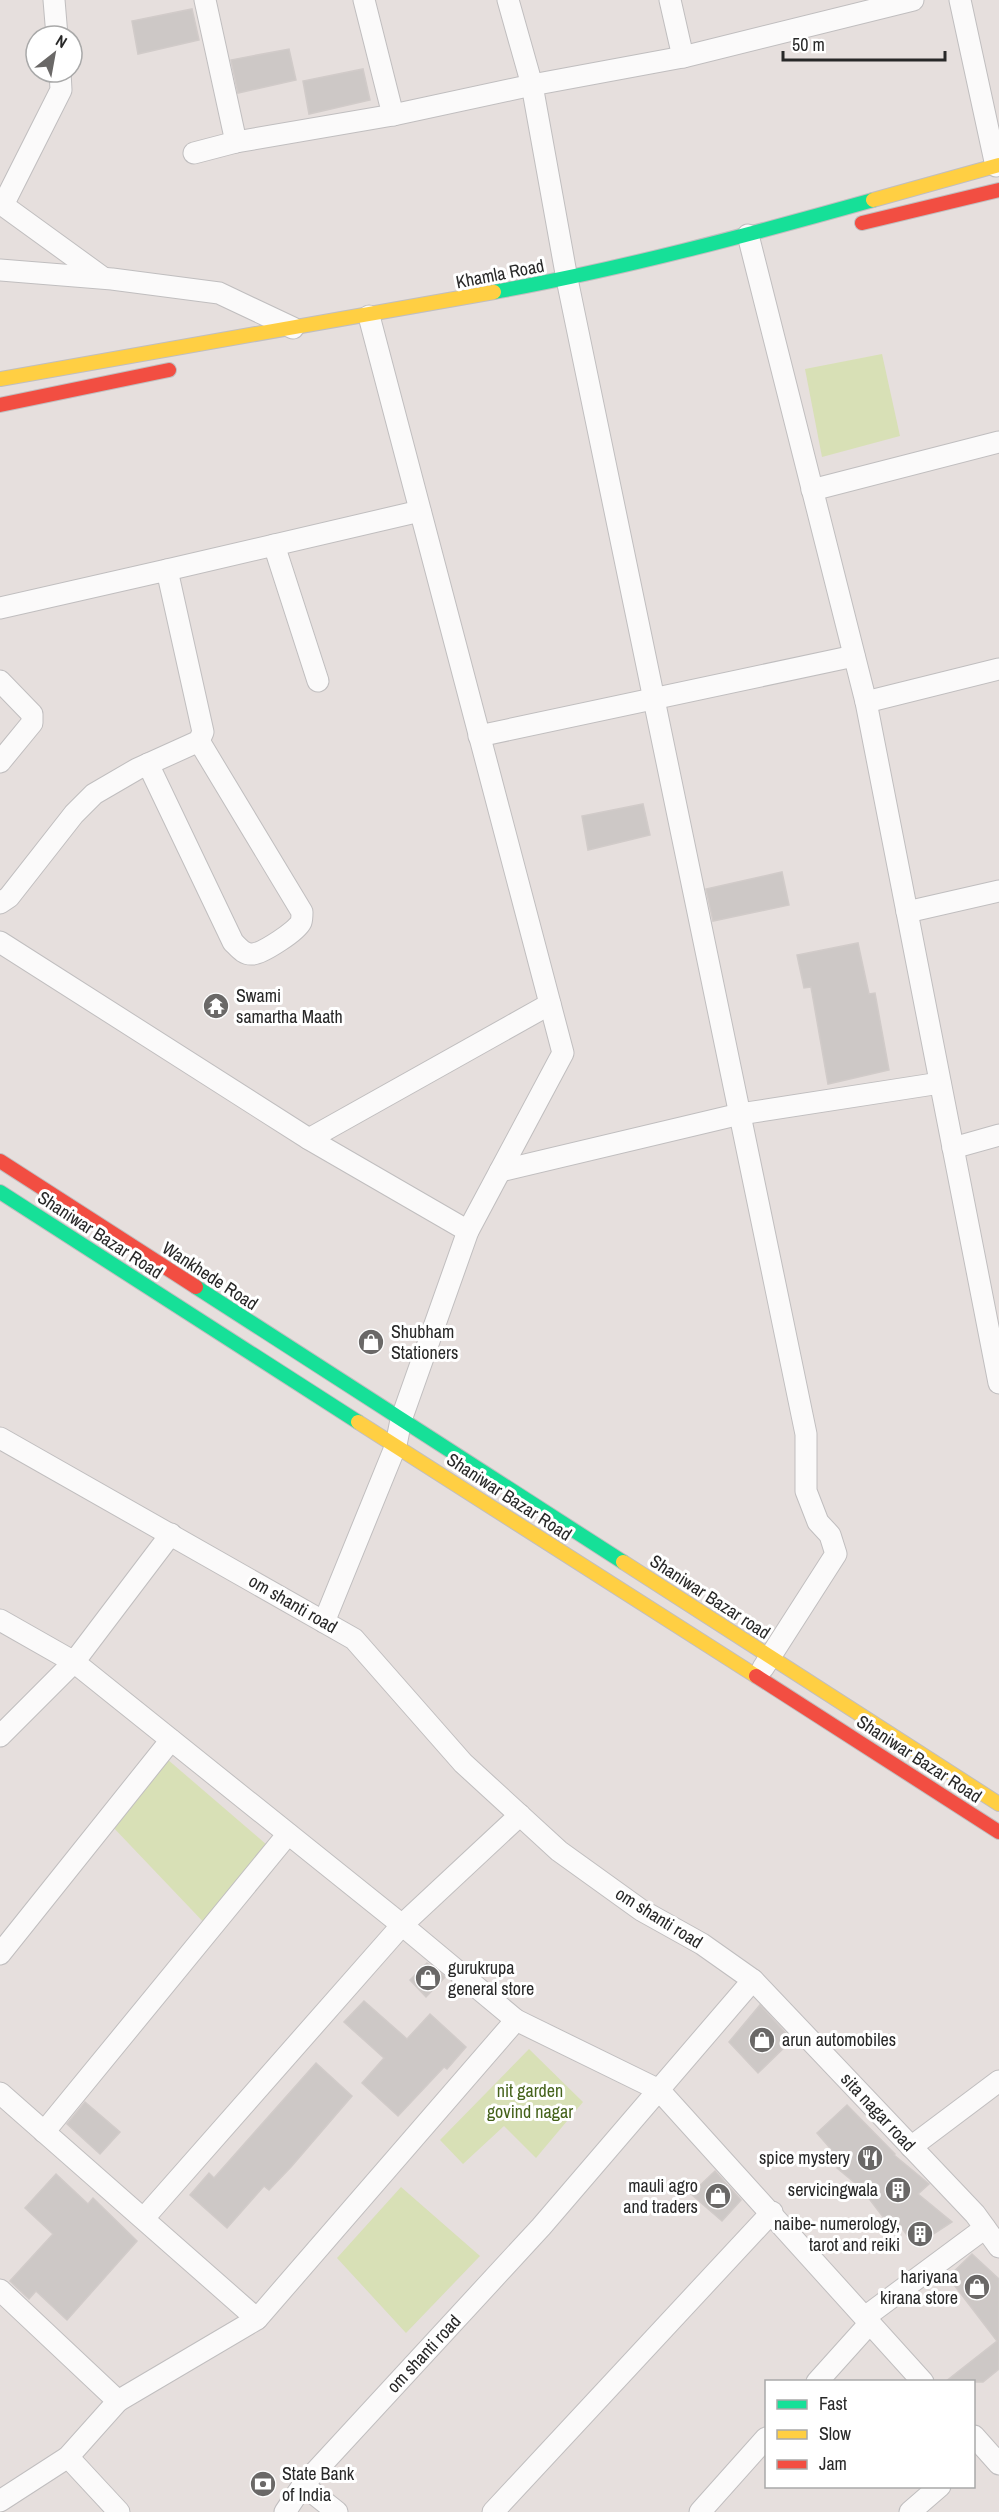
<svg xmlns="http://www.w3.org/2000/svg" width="999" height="2512" viewBox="0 0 999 2512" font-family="'Archivo Narrow',sans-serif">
<rect width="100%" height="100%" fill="#e6dfdd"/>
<g fill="#d8e0b6">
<polygon points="882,354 900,436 822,457 805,369"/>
<polygon points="167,1759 274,1851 210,1929 111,1825"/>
<polygon points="529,2049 583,2102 536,2158 504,2126 463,2164 440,2140"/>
<polygon points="401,2187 480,2256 406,2333 337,2258"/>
</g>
<g fill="#cdc8c6" stroke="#d1cbc9" stroke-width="1.5">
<polygon points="192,9 199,40 138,54 132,21"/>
<polygon points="289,49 296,80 238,93 231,60"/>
<polygon points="363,69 370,100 309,114 303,81"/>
<polygon points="643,804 650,835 588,850 582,816"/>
<polygon points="782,872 789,905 713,921 706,889"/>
<polygon points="858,943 869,994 875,993 889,1070 828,1084 811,987 804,988 797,955"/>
<polygon points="427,1963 445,1977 426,1997 410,1980"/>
<polygon points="364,2001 407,2039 430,2014 466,2047 447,2069 444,2067 398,2116 362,2083 384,2058 344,2022"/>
<polygon points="760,2005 792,2040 758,2073 729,2042"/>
<polygon points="316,2063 352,2096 291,2167 269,2190 264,2186 227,2228 190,2195 209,2173 214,2178"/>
<polygon points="85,2102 120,2132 100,2154 67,2124"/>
<polygon points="847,2105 895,2154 894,2155 929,2184 918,2194 952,2222 915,2246 893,2216 887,2222 861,2188 837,2168 843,2163 817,2133"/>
<polygon points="715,2171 741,2200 722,2221 691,2194"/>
<polygon points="56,2174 88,2204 93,2198 137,2241 67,2320 36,2291 29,2299 10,2281 53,2234 25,2208"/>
<polygon points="972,2254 999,2279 999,2369 983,2382 945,2382 997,2341 948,2277"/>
</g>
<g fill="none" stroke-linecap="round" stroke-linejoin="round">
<g stroke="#c0bebf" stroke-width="23">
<g id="street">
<polyline points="54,0 57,36"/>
<polyline points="205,0 236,142"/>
<polyline points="364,0 393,115"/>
<polyline points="670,0 683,57"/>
<polyline points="960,0 996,166"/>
<polyline points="194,153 236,142 393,115 532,85 508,0"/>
<polyline points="0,203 102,277"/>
<polyline points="3,205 61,90 60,72"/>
<polyline points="748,235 866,702 999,1383"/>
<polyline points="0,270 112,279 219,293 293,328"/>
<polyline points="812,490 999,442"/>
<polyline points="274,545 318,681"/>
<polyline points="167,570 420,511"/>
<polyline points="0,608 167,570 203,732 199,741 137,769 94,794 74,814 9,897 0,903"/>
<polyline points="0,681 32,714 32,723 0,762"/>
<polyline points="866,702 999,669"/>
<polyline points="479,736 854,656"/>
<path d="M 148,764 L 233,942 C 239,948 244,955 253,954 C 263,953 297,931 301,922 C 302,919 302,915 302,912 L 199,741"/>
<polyline points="907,912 999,891"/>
<polyline points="0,942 309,1139 468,1231"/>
<polyline points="309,1139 550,1004"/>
<polyline points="953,1148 999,1135"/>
<polyline points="500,1171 740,1114 940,1083"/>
<polyline points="0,1438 354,1639 463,1763 559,1851 641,1910 702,1944 753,1980 541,2227 303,2485 285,2512"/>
<polyline points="0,1620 74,1662 171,1534"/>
<polyline points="324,1622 396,1445 401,1420 468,1231 563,1053 369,316"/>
<polyline points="763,1668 836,1554 830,1535 818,1522 806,1491 806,1434 567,279 532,85 683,57 913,0"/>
<polyline points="0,1736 74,1662 402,1925 516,2020 257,2319 0,2093"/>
<polyline points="0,1954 171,1740"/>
<polyline points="753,1980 975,2214 999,2247"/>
<polyline points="516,2020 659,2090 923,2382"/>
<polyline points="44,2132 288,1834"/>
<polyline points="911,2147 999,2081"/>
<polyline points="144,2218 402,1925 520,1815"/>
<polyline points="0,2290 118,2401 68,2457 0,2501"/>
<polyline points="865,2317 985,2228"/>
<polyline points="817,2382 870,2323"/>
<polyline points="118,2401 257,2319"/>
<polyline points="974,2436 999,2464"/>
<polyline points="68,2457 119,2512"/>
<polyline points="303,2485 337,2512"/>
<polyline points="493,2512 772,2212"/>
<polyline points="700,2512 766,2438"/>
<polyline points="910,2512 940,2486"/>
</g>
</g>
<g stroke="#c0bebf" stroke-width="16">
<g id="fast">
<path d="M 494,292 C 622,269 748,235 873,200"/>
<polyline points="0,1192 358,1422"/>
<polyline points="196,1287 623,1562"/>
</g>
</g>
<g stroke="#c0bebf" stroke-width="16">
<g id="slow">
<polyline points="873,200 999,165"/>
<polyline points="0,379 494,292"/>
<polyline points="358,1422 756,1676"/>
<polyline points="623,1562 999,1804"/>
</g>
</g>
<g stroke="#c0bebf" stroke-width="16">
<g id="jam">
<polyline points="862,223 999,190"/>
<polyline points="0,405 169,370"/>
<polyline points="0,1161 196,1287"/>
<polyline points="756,1676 999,1832"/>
</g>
</g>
<use href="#street" stroke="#fbfafa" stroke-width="21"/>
<use href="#fast" stroke="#16e098" stroke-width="14"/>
<use href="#slow" stroke="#ffcf43" stroke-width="14"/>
<use href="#jam" stroke="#f24e42" stroke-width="14"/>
</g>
<defs>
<g id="temple-disc" transform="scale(1.35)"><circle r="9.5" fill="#6a6867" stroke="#fff"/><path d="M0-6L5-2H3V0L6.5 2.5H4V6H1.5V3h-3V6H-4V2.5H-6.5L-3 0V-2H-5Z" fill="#fff"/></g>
<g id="shop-disc" transform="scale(1.35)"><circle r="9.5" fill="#6a6867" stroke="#fff"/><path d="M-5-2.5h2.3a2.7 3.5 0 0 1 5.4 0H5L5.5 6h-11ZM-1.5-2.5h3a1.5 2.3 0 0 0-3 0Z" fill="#fff"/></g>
<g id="restaurant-disc" transform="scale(1.35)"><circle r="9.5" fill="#6a6867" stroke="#fff"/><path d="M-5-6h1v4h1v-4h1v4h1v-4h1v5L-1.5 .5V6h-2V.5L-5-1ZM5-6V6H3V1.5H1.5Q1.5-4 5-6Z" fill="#fff"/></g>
<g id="building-disc" transform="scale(1.35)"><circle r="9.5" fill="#6a6867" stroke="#fff"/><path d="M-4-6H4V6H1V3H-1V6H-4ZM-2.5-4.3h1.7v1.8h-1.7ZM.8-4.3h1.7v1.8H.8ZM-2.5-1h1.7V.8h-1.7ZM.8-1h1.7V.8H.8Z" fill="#fff"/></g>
<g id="bank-disc" transform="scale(1.35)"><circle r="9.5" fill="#6a6867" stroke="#fff"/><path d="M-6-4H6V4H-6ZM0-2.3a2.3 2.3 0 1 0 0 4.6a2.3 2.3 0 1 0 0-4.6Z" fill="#fff"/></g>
</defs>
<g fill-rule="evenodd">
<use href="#temple-disc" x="216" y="1006"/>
<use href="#shop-disc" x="371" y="1342"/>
<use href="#shop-disc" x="428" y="1978"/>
<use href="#shop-disc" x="762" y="2040"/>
<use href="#restaurant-disc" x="870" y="2158"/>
<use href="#building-disc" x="898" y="2190"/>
<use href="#shop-disc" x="718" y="2196"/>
<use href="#building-disc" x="920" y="2234"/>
<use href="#shop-disc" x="977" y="2287"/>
<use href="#bank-disc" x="263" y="2484"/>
</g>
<g text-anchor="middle" stroke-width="6" stroke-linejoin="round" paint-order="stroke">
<g font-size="18" fill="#282828" stroke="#fff">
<text transform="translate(500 274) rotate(-11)" y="6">Khamla Road</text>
<text transform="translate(100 1235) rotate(33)" y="6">Shaniwar Bazar Road</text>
<text transform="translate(210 1276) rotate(33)" y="6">Wankhede Road</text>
<text transform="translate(509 1497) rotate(33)" y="6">Shaniwar Bazar Road</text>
<text transform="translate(710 1597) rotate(33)" y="6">Shaniwar Bazar road</text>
<text transform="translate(293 1604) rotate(30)" y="6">om shanti road</text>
<text transform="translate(919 1759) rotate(33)" y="6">Shaniwar Bazar Road</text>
<text transform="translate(659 1918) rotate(32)" y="6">om shanti road</text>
<text transform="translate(878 2112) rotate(47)" y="6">sita nagar road</text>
<text transform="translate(424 2354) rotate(-47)" y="6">om shanti road</text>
</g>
<g font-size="18" fill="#282828" stroke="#fff" text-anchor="start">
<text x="236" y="1002">Swami<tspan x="236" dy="21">samartha Maath</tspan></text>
<text x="391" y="1338">Shubham<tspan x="391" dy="21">Stationers</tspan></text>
<text x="448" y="1974">gurukrupa<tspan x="448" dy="21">general store</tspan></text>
<text x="782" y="2046">arun automobiles</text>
<text x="850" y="2164" text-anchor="end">spice mystery</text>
<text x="698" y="2192" text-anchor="end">mauli agro<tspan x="698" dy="21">and traders</tspan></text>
<text x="878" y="2196" text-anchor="end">servicingwala</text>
<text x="900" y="2230" text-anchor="end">naibe- numerology,<tspan x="900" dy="21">tarot and reiki</tspan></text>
<text x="958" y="2283" text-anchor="end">hariyana<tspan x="958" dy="21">kirana store</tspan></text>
<text x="282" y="2480">State Bank<tspan x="282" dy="21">of India</tspan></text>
</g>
<g font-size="18" fill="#45621b" stroke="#fff">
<text x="530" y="2097">nit garden<tspan x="530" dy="21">govind nagar</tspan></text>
</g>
</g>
<rect x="765" y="2380" width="210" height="108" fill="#ffffff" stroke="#a9a9a9" stroke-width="1.5"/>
<rect x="777" y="2400" width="30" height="9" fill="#16e098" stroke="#a9a9a9" stroke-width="1.5"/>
<text x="819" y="2410" font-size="18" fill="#282828">Fast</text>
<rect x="777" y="2430" width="30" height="9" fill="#ffcf43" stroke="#a9a9a9" stroke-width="1.5"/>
<text x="819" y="2440" font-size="18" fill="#282828">Slow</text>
<rect x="777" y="2460" width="30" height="9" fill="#f24e42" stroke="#a9a9a9" stroke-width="1.5"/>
<text x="819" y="2470" font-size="18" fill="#282828">Jam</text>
<g transform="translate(54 54) rotate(31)"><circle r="28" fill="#ffffff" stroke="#a9a9a9" stroke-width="1.5"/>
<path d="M0-4.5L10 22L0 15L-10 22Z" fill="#6a6867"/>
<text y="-9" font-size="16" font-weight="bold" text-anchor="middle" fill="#282828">N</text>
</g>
<path d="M783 51v9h162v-9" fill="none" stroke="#282828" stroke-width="3"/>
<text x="792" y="51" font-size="18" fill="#282828" stroke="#ffffff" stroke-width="4.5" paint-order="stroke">50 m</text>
</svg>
